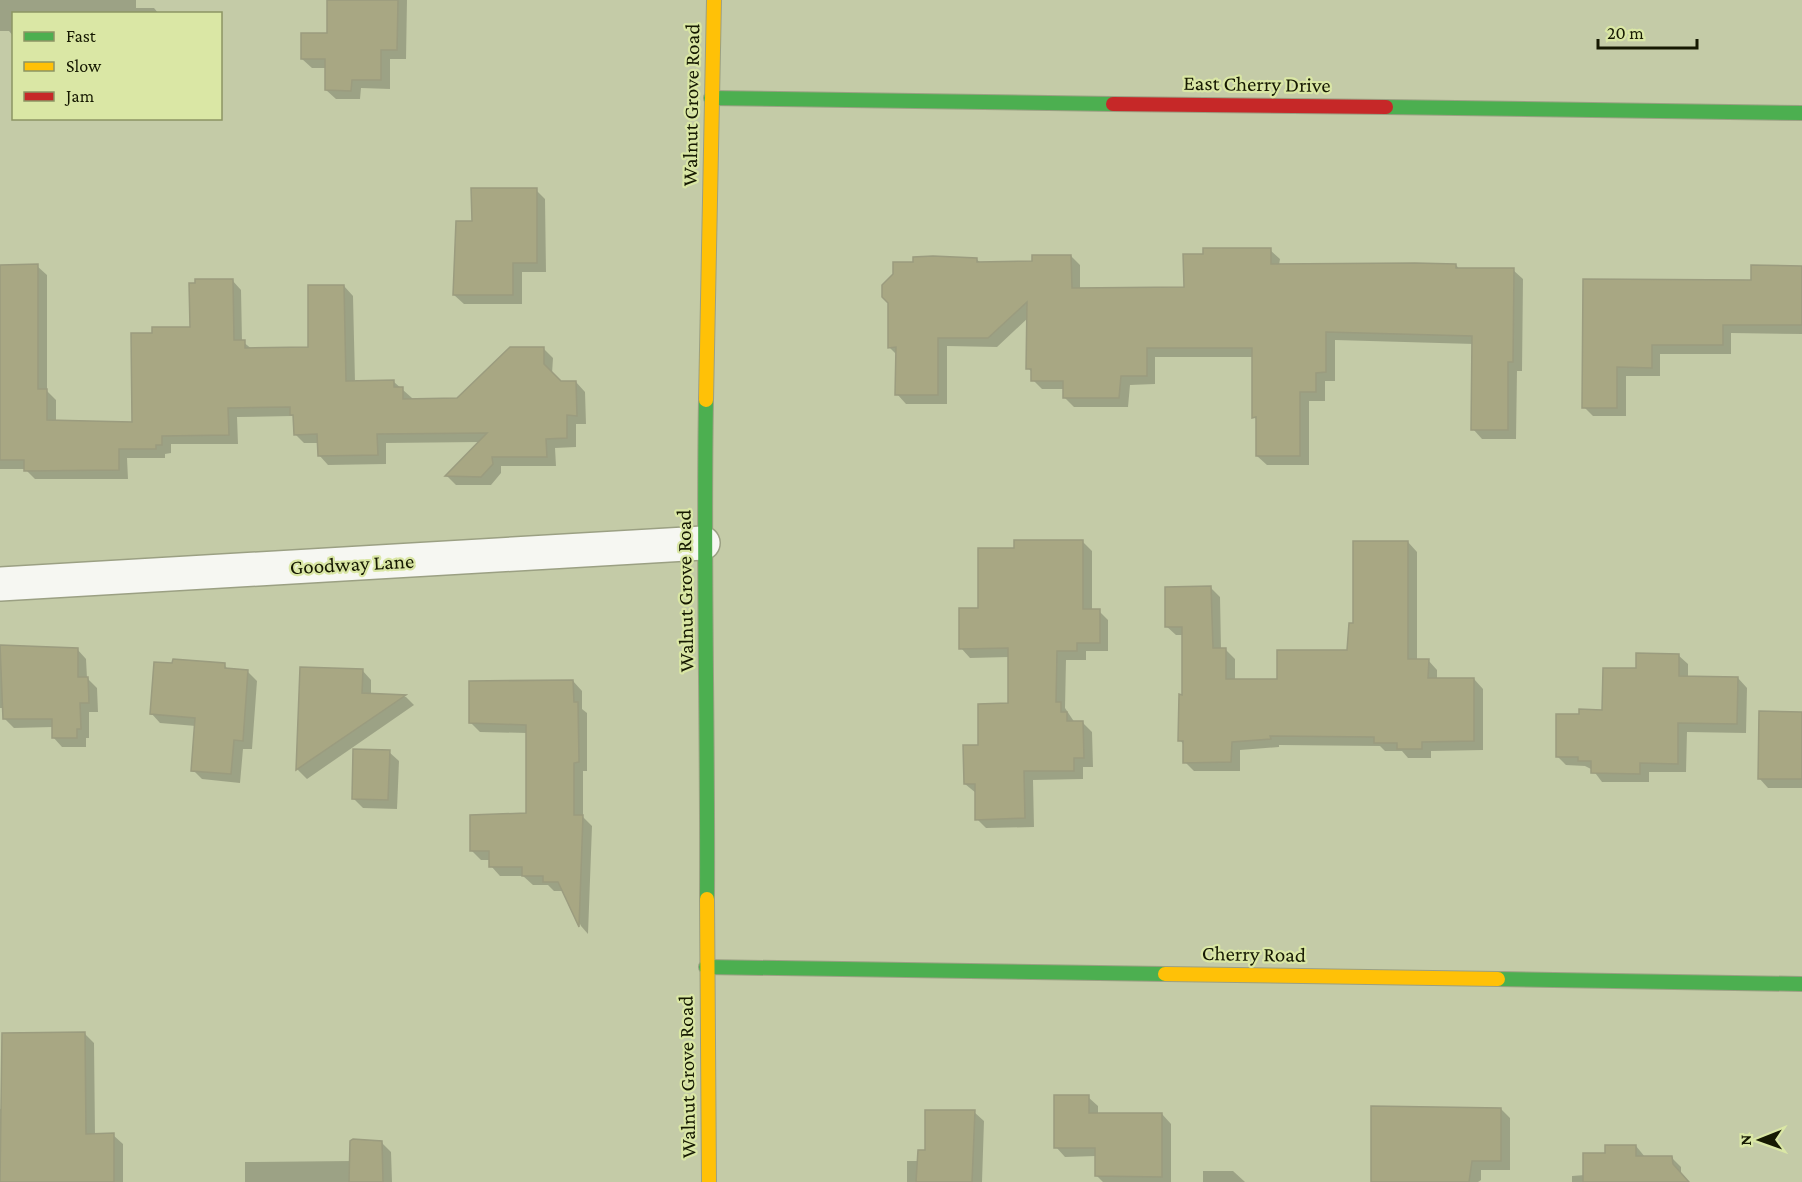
<svg xmlns="http://www.w3.org/2000/svg" width="1802" height="1182" viewBox="0 0 1802 1182" font-family="'Crimson Pro',serif">
<rect width="100%" height="100%" fill="#c4cba7"/>
<g fill="#0003">
<polygon points="0,0 136,0 136,8 154,8 159,14 14,14 14,37 9,31 0,31"/>
<polygon points="328,0 407,0 406,59 390,59 390,89 361,88 360,99 336,99 326,90 327,68 312,68 302,59 328,34"/>
<polygon points="536,190 545,199 546,272 522,272 522,304 464,304 454,295 473,222"/>
<polygon points="1270,250 1280,259 1279,265 1456,265 1460,270 1513,270 1523,279 1522,371 1517,371 1516,439 1482,439 1473,429 1474,344 1335,340 1335,381 1325,381 1325,401 1309,401 1309,465 1267,465 1257,456 1258,421 1254,417 1254,357 1155,357 1155,384 1130,385 1128,407 1074,407 1065,398 1065,389 1042,389 1033,380 1033,373 1028,368 1028,318 997,347 947,346 947,404 906,404 897,394 897,355 889,347 976,259 981,263 1033,263 1071,256 1080,265 1080,289 1185,289"/>
<polygon points="0,266 37,266 47,275 47,391 56,400 56,422 133,423 154,334 192,329 232,280 241,290 242,341 253,350 310,349 344,286 353,296 355,382 394,382 412,398 412,401 458,400 543,348 553,358 552,374 560,382 576,382 585,392 586,424 576,424 576,447 555,448 556,466 501,466 501,473 491,485 456,485 447,476 480,442 386,443 386,464 328,465 319,455 319,443 304,443 295,434 293,416 237,417 238,444 171,444 171,453 165,454 165,458 127,458 128,479 35,479 25,469 0,469"/>
<polygon points="1802,267 1802,334 1731,333 1731,354 1660,354 1660,376 1626,376 1626,416 1593,416 1584,407 1584,280 1753,281"/>
<polygon points="1082,541 1092,551 1092,611 1099,611 1108,620 1108,651 1086,651 1086,660 1066,660 1065,708 1075,723 1083,723 1092,732 1093,767 1083,767 1083,779 1033,780 1034,827 986,828 977,819 976,793 965,784 980,747 1009,705 1009,657 970,658 961,648 979,610 1016,550"/>
<polygon points="1408,542 1417,552 1417,660 1428,660 1437,670 1437,680 1474,679 1483,689 1483,750 1431,751 1431,758 1408,758 1402,751 1385,751 1380,746 1279,745 1279,747 1240,750 1240,771 1194,771 1185,762 1184,745 1180,740 1184,696 1184,635 1176,635 1166,626 1211,588 1220,597 1221,649 1225,649 1235,659 1235,680 1279,681 1348,651 1354,624"/>
<polygon points="77,649 86,659 87,678 97,688 98,712 89,712 89,738 86,738 86,747 62,747 53,737 53,727 14,728 4,718 4,708 0,708 0,651"/>
<polygon points="1678,655 1688,664 1688,678 1738,678 1747,688 1746,733 1687,732 1686,772 1649,772 1649,782 1602,782 1593,770 1585,766 1566,765 1557,756 1580,716 1603,711 1637,669"/>
<polygon points="224,665 229,670 248,672 257,681 252,749 243,749 240,783 202,779 193,770 196,726 160,723 151,713"/>
<polygon points="301,668 362,670 371,680 371,695 406,697 414,705 307,779 298,770"/>
<polygon points="573,681 582,691 582,709 587,713 587,771 583,771 583,817 592,826 588,934 581,926 564,891 554,891 548,885 533,885 523,876 500,876 491,866 491,860 481,860 472,851 527,814 527,733 480,732 471,723"/>
<polygon points="1802,713 1802,788 1768,788 1759,778"/>
<polygon points="389,752 399,761 397,809 363,808 353,798"/>
<polygon points="85,1034 94,1043 95,1135 113,1135 123,1144 123,1182 0,1182 0,1109 4,1109"/>
<polygon points="1088,1097 1098,1106 1098,1114 1162,1114 1171,1124 1171,1182 1103,1182 1097,1176 1097,1156 1065,1157 1056,1147"/>
<polygon points="1501,1109 1510,1118 1510,1170 1481,1170 1481,1180 1478,1182 1373,1182"/>
<polygon points="974,1112 984,1121 982,1182 907,1182 907,1161 919,1161"/>
<polygon points="382,1143 391,1152 392,1182 245,1182 245,1162 351,1161"/>
<polygon points="1636,1146 1645,1157 1672,1158 1681,1167 1681,1174 1688,1182 1572,1182 1572,1176 1585,1175 1606,1155"/>
<polygon points="1203,1171 1233,1171 1245,1182 1203,1182"/>
</g>
<g fill="#a8a783" stroke="#9b9c7f" stroke-width="1.5">
<polygon points="327,0 398,0 397,50 381,50 381,80 352,80 351,91 325,90 325,59 301,59 301,33 327,33"/>
<polygon points="471,188 537,188 537,263 513,263 513,295 453,295 456,221 472,221"/>
<polygon points="1203,248 1271,248 1271,264 1415,263 1456,264 1456,268 1514,268 1513,362 1508,362 1508,430 1471,430 1472,336 1326,332 1326,372 1316,373 1316,392 1300,392 1300,456 1256,456 1256,417 1252,418 1252,348 1147,348 1147,376 1121,376 1119,398 1063,398 1063,381 1031,381 1031,369 1026,369 1027,302 988,338 938,338 938,395 895,395 896,347 888,348 888,303 882,297 882,285 893,274 893,262 913,262 913,257 933,256 977,258 977,262 1032,261 1032,255 1071,255 1072,288 1184,287 1183,254 1203,254"/>
<polygon points="38,264 38,389 47,389 47,420 132,422 131,333 152,333 152,327 190,327 189,283 195,283 195,279 233,279 234,340 245,340 245,348 308,347 308,285 344,285 346,381 394,380 394,387 403,387 403,399 457,398 510,347 544,347 544,364 561,381 576,381 577,416 567,415 567,438 546,439 547,457 492,457 493,464 481,477 445,476 487,433 377,434 378,455 318,456 317,434 294,435 293,415 290,415 290,407 228,408 229,435 162,436 162,445 156,445 156,449 119,449 119,470 24,471 24,460 0,460 0,265"/>
<polygon points="1751,265 1802,266 1802,325 1723,325 1723,345 1652,345 1652,368 1617,367 1617,408 1582,408 1583,279 1751,280"/>
<polygon points="1014,540 1083,540 1083,609 1100,609 1100,643 1077,643 1077,651 1057,651 1056,702 1061,702 1061,712 1067,712 1067,721 1083,721 1084,758 1074,758 1074,771 1024,771 1025,818 975,820 975,784 964,784 963,745 978,745 978,704 1008,703 1008,648 959,649 959,608 978,608 978,548 1014,548"/>
<polygon points="1353,541 1408,541 1408,659 1429,659 1428,678 1474,678 1474,741 1422,742 1422,749 1397,749 1397,743 1374,743 1374,737 1270,736 1271,739 1232,742 1231,762 1183,763 1183,741 1178,741 1179,694 1182,695 1182,627 1165,627 1165,587 1211,586 1213,648 1226,648 1226,679 1277,679 1277,650 1347,650 1349,623 1353,623"/>
<polygon points="0,645 78,648 78,677 88,677 89,703 80,703 81,729 77,729 77,738 52,738 52,719 3,719"/>
<polygon points="1636,653 1679,654 1679,676 1738,677 1737,724 1678,723 1678,764 1640,763 1640,774 1591,773 1591,761 1578,761 1578,757 1556,757 1556,714 1579,714 1579,709 1602,710 1603,668 1636,668"/>
<polygon points="173,659 225,663 225,668 248,670 243,741 234,740 231,774 191,771 195,718 150,714 154,662 172,663"/>
<polygon points="300,667 363,669 362,693 406,695 296,770"/>
<polygon points="573,680 574,702 578,702 579,762 574,763 574,815 583,815 579,927 558,882 543,882 543,876 522,876 522,867 489,867 489,851 470,851 470,815 526,813 526,725 469,723 469,681"/>
<polygon points="1759,711 1802,712 1802,779 1758,779"/>
<polygon points="353,749 390,750 388,800 352,799"/>
<polygon points="85,1032 86,1134 114,1133 114,1182 0,1182 2,1033"/>
<polygon points="1054,1095 1089,1095 1089,1113 1162,1113 1162,1177 1095,1176 1095,1148 1054,1148"/>
<polygon points="1371,1106 1501,1108 1501,1161 1472,1161 1469,1182 1371,1182"/>
<polygon points="925,1110 975,1110 972,1182 916,1182 918,1150 925,1150"/>
<polygon points="353,1139 382,1141 383,1182 349,1182 350,1141"/>
<polygon points="1605,1145 1636,1145 1636,1156 1672,1156 1673,1164 1689,1182 1583,1182 1583,1153 1605,1153"/>
</g>
<g fill="none" stroke-linecap="round" stroke-linejoin="round">
<g stroke="#9ba083" stroke-width="36">
<polyline id="street" points="0,584 703,543"/>
</g>
<g stroke="#9ba083" stroke-width="16">
<g id="fast">
<polyline points="711,98 1113,104"/>
<polyline points="1386,107 1802,113"/>
<path d="M 706,400 C 703,566 708,733 707,899"/>
<polyline points="706,967 1165,974"/>
<polyline points="1498,979 1802,984"/>
</g>
</g>
<g stroke="#9ba083" stroke-width="16">
<g id="slow">
<polyline points="706,400 714,0"/>
<polyline points="707,899 709,1182"/>
<polyline points="1165,974 1498,979"/>
</g>
</g>
<g stroke="#9ba083" stroke-width="16">
<polyline id="jam" points="1113,104 1386,107"/>
</g>
<use href="#street" stroke="#f6f7f2" stroke-width="33"/>
<use href="#fast" stroke="#4caf50" stroke-width="14"/>
<use href="#slow" stroke="#ffc107" stroke-width="14"/>
<use href="#jam" stroke="#c62828" stroke-width="14"/>
</g>
<g text-anchor="middle" stroke-width="4.5" stroke-linejoin="round" paint-order="stroke">
<g font-size="21" fill="#161902" stroke="#dae7a5">
<text transform="translate(1257 84) rotate(1)" y="7">East Cherry Drive</text>
<text transform="translate(691 105) rotate(-89)" y="7">Walnut Grove Road</text>
<text transform="translate(352 564) rotate(-3)" y="7">Goodway Lane</text>
<text transform="translate(685 591) rotate(-91)" y="7">Walnut Grove Road</text>
<text transform="translate(1254 954) rotate(1)" y="7">Cherry Road</text>
<text transform="translate(687 1077) rotate(-91)" y="7">Walnut Grove Road</text>
</g>
</g>
<rect x="12" y="12" width="210" height="108" fill="#dae7a5" stroke="#8c9564" stroke-width="1.5"/>
<rect x="24" y="32" width="30" height="9" fill="#4caf50" stroke="#8c9564" stroke-width="1.5"/>
<text x="66" y="42" font-size="18" fill="#161902">Fast</text>
<rect x="24" y="62" width="30" height="9" fill="#ffc107" stroke="#8c9564" stroke-width="1.5"/>
<text x="66" y="72" font-size="18" fill="#161902">Slow</text>
<rect x="24" y="92" width="30" height="9" fill="#c62828" stroke="#8c9564" stroke-width="1.5"/>
<text x="66" y="102" font-size="18" fill="#161902">Jam</text>
<g transform="translate(1760 1140) rotate(269)" stroke="#dae7a5" stroke-width="4.5" paint-order="stroke">
<path d="M0-4.5L10 22L0 15L-10 22Z" fill="#161902"/>
<text y="-9" font-size="16" font-weight="bold" text-anchor="middle" fill="#161902">N</text>
</g>
<path d="M1598 39v9h99v-9" fill="none" stroke="#161902" stroke-width="3"/>
<text x="1607" y="39" font-size="18" fill="#161902" stroke="#dae7a5" stroke-width="4.5" paint-order="stroke">20 m</text>
</svg>
